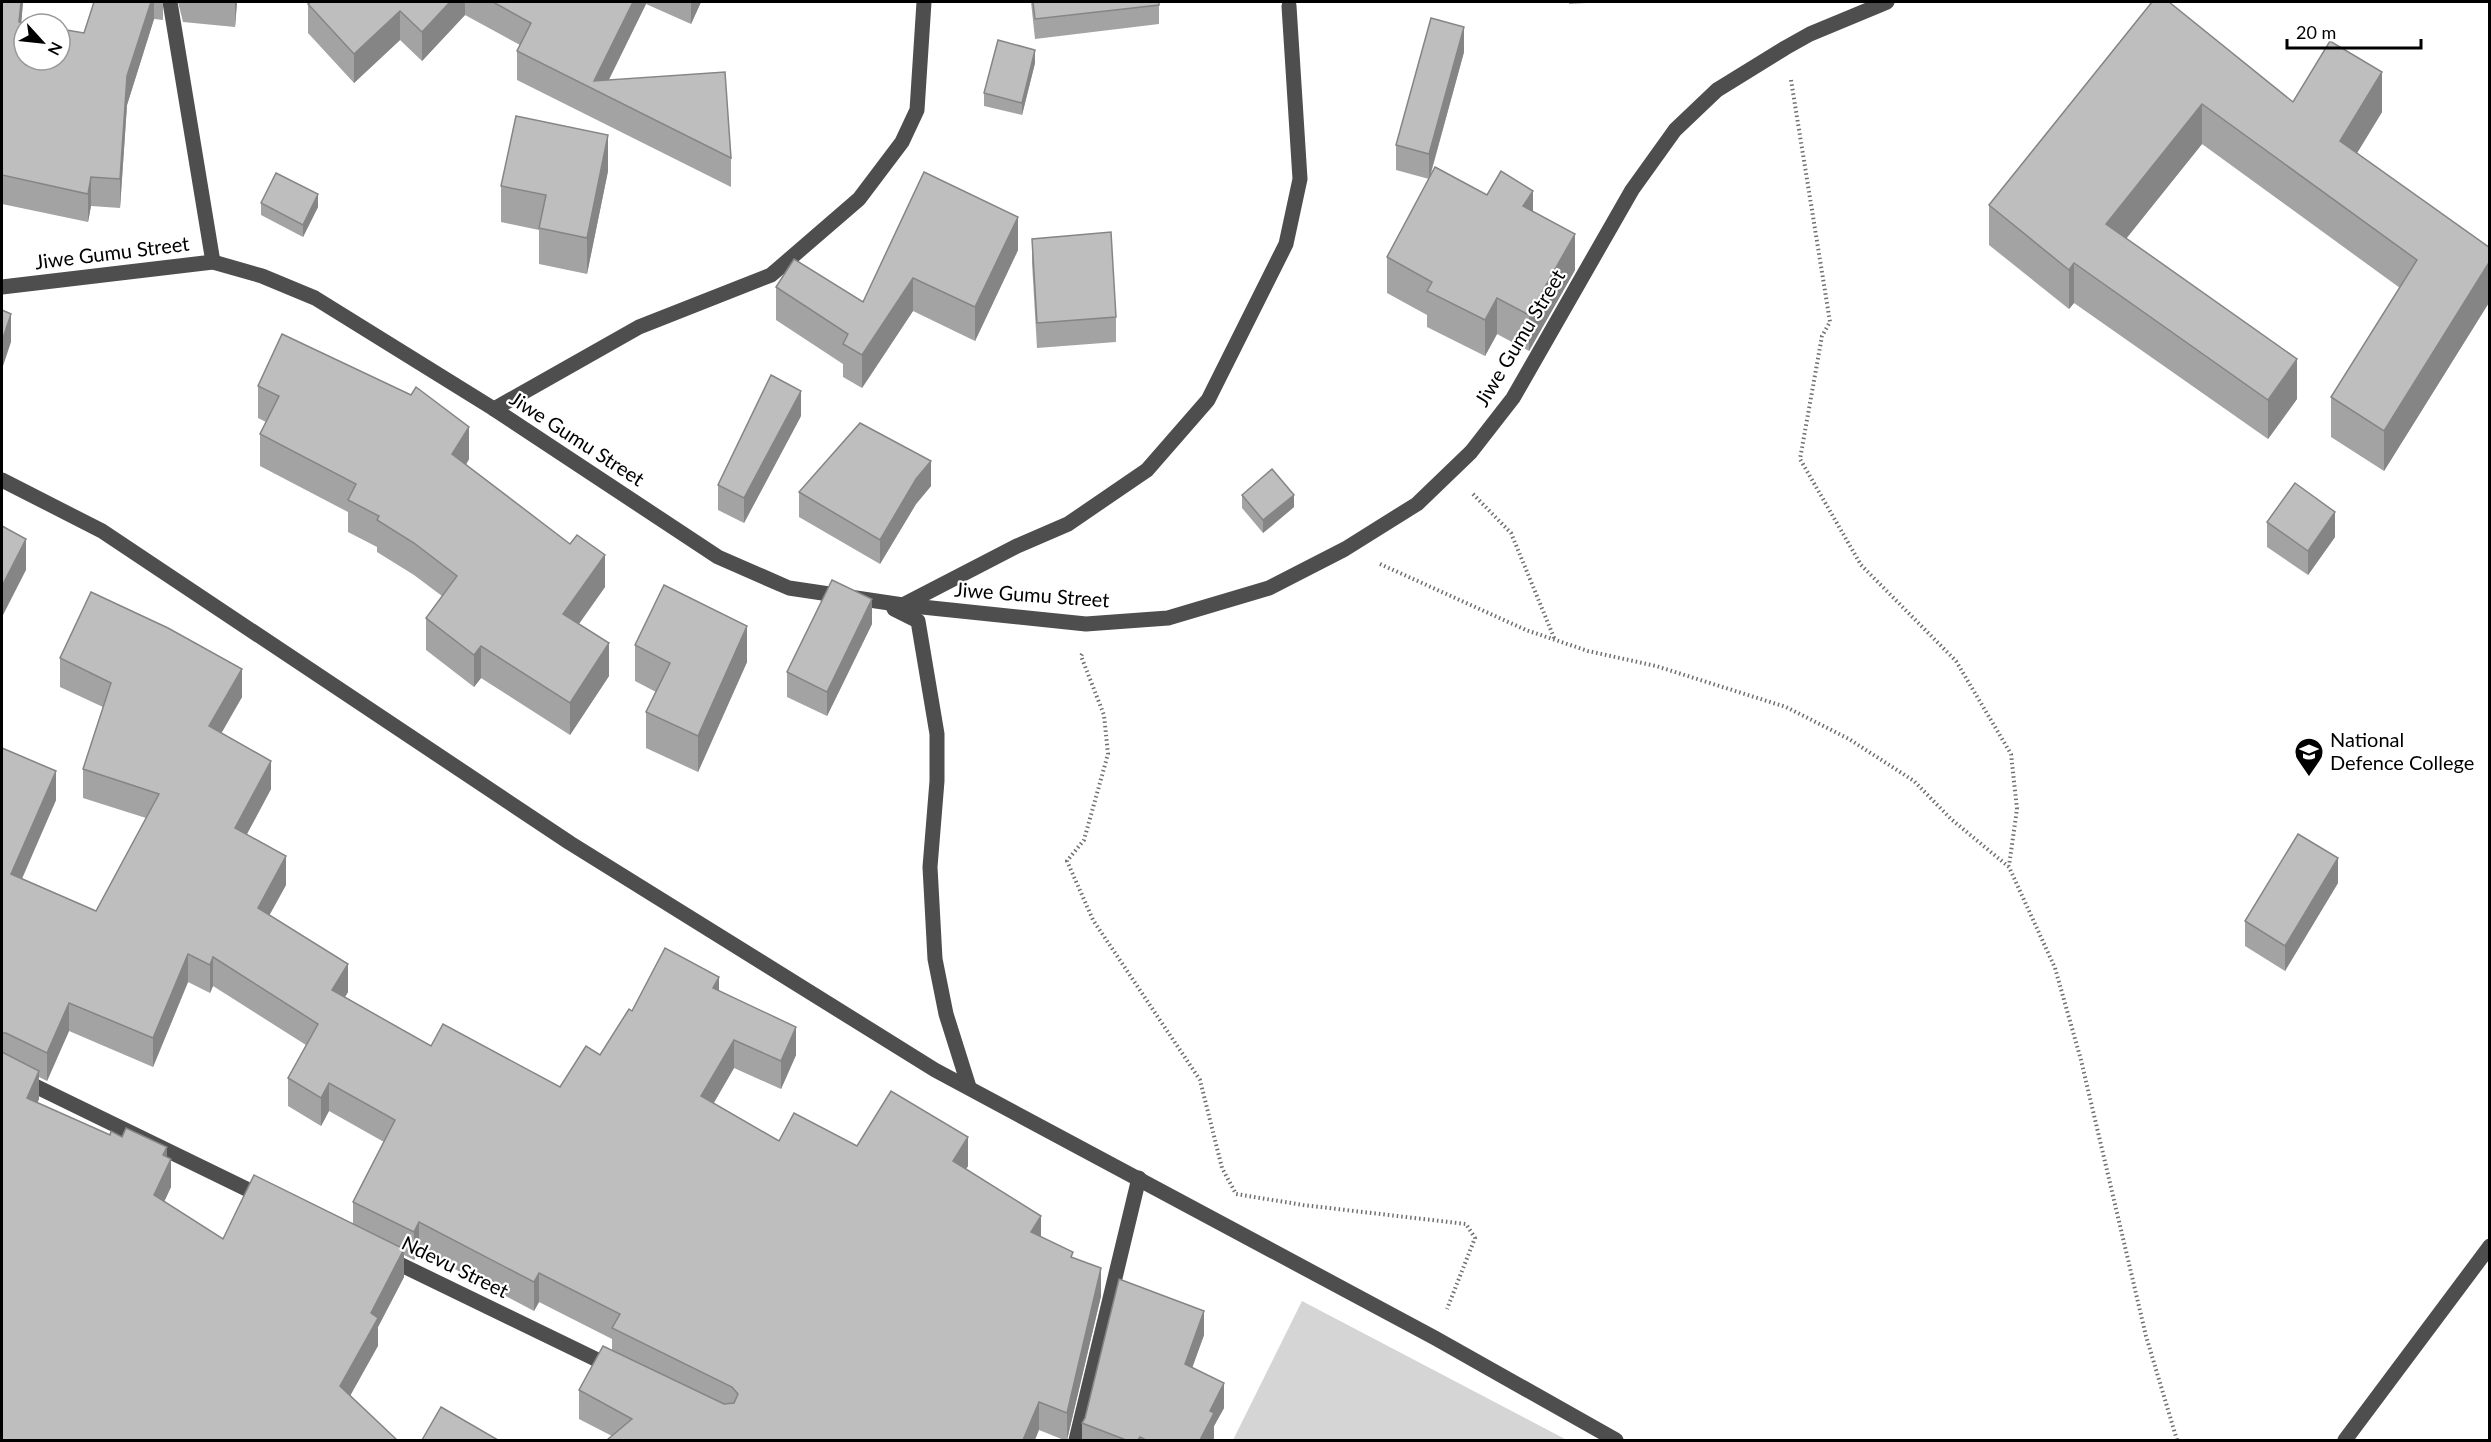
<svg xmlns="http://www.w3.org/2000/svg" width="2491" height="1442" viewBox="0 0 2491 1442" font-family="Lato,sans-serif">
<rect width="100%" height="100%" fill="#fff"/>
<polygon fill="#d5d5d5" points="1302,1301 1567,1440 1233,1440"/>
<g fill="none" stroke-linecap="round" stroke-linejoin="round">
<g stroke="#707070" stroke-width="4" stroke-dasharray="1.5 3" stroke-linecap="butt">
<polyline points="1791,80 1830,322 1822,336 1800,459 1861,565 1956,661 2011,754 2017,809 2009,866"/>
<polyline points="1473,494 1511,533 1555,640"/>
<polyline points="1380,564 1526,630 1588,651 1656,666 1786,707 1849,739 1914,781 1951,819 2009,867 2055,968 2081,1060 2146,1336 2177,1440"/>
<polyline points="1082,654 1081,656 1104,715 1108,754 1084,840 1067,861 1093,920 1200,1080 1222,1168 1236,1194 1303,1205 1466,1224 1475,1238 1447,1309"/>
</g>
<g stroke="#4e4e4e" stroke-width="15">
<polyline points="170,2 213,262"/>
<polyline points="2,287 213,262 262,276 315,298 494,409 718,557 789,588 903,605 1086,624 1168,618 1269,588 1345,549 1417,504 1471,452 1513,398 1632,190 1675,130 1717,90 1785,48 1810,34 1887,2"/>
<polyline points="494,409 639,327 771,275 859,199 902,142 917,110 924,2"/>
<polyline points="2,480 102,531 570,843 935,1070 1435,1338 1616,1440"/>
<polyline points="903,605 1017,546 1068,524 1147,470 1208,400 1286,244 1300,179 1289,6"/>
<polyline points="894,609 918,621 937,734 937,781 930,867 935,959 946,1014 969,1087"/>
<polyline points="2,1070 263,1197"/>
<polyline points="387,1258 614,1368"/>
<polyline points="1076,1440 1139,1178"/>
<polyline points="2345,1440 2490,1246"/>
</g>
</g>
<g fill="#a3a3a3" fill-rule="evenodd">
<polygon points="2,2 23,2 21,23 84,33 94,2 163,2 163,20 154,19 127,105 120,208 91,206 88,222 2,204"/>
<polygon points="178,2 237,2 235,27 183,22"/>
<polygon points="311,2 701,2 691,24 646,4 608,80 731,158 731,187 517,80 517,51 520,45 465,15 422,61 400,40 354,83 308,33 308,4"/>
<polygon points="1031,2 1159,2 1159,24 1035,39"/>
<polygon points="1569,2 1604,2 1569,4"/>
<polygon points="2152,2 2293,102 2382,112 2357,153 2490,248 2490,301 2384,471 2331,437 2331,397 2400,288 2202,144 2126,238 2297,399 2268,439 2074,303 2069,309 1989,245 1989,205"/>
<polygon points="1464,52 1430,177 1487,195 1533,212 1575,270 1529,351 1497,334 1485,356 1427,327 1427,315 1387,293 1387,257 1429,179 1396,170 1396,145"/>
<polygon points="1035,63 1022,115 984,106 984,93"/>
<polygon points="608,171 587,274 539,264 539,230 501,222 501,186"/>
<polygon points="924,172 1018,250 975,341 913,311 862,388 843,377 843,364 776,320 776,287 863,302"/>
<polygon points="261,203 318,207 303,237 261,215"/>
<polygon points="1032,239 1116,317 1116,342 1037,348 1032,263"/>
<polygon points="258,386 469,459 466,465 605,587 579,624 609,676 570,735 481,678 474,687 426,650 426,618 442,596 414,575 377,552 377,547 348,532 348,512 260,466 260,434 266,422 258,418"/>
<polygon points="801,416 744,523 718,510 718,485"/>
<polygon points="931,486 916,504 880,564 799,517 799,492"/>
<polygon points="1242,495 1294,507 1263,533 1242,508"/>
<polygon points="2267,522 2335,537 2308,575 2267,547"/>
<polygon points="872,624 827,716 787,697 787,672"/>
<polygon points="635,645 747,662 698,772 646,748 646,712 656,692 635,681"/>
<path d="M 60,658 L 242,697 L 221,733 L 271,789 L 247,834 L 286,885 L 269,915 L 348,992 L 345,997 L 431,1046 L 560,1087 L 600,1055 L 632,1011 L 719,991 L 796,1055 L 781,1089 L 734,1068 L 714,1103 L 779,1141 L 857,1146 L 968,1166 L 966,1169 L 1041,1237 L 1073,1258 L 1101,1296 L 1067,1440 L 1064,1440 L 1039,1430 L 612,1436 L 579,1419 L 579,1390 L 612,1350 L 612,1339 L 539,1302 L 534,1311 L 419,1250 L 414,1260 L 404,1255 L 404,1277 L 378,1327 L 378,1346 L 2,1440 L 2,748 L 56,800 L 22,879 L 96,911 L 146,818 L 83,798 L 83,769 L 103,707 L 60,687 ZM 188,982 L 210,993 L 213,986 L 306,1045 L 288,1078 L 288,1106 L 321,1126 L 329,1111 L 384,1142 L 353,1202 L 353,1224 L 223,1239 L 164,1202 L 171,1187 L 167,1157 L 122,1137 L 110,1135 L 37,1103 L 39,1099 L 39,1077 L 47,1081 L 69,1031 L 153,1067 Z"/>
<polygon points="2338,883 2285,971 2245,946 2245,921"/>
<polygon points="1204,1335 1192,1367 1224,1408 1214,1426 1214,1438 1213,1440 1082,1440 1082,1423"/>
</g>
<g fill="#858585">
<polygon points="21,2 23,2 19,51 19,22"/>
<polygon points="151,2 154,2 154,19 127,105 120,208 120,179 127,76"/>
<polygon points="235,2 237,2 235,27"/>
<polygon points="450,2 465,2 465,15 422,61 422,32"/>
<polygon points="633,2 646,2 646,4 602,94 594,81"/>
<polygon points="691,2 701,2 691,24"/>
<polygon points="400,11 400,40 354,83 354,54"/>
<polygon points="1464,27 1464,52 1429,179 1429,154"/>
<polygon points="1035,50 1035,63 1022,115 1022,103"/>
<polygon points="2382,72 2382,112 2340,181 2340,141"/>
<polygon points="2202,104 2202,144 2106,264 2106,224"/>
<polygon points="608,135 608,171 587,274 587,238"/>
<polygon points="91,177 91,206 88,222 88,194"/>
<polygon points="1533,191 1533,227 1523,206"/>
<polygon points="318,194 318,207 303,237 303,225"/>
<polygon points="1018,217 1018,250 975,341 975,307"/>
<polygon points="1575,234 1575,270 1529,351 1529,315"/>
<polygon points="2490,261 2490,301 2384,471 2384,431"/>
<polygon points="2074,263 2074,303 2069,309 2069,270"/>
<polygon points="913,278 913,311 862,388 862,355"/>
<polygon points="1497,298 1497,334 1485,356 1485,320"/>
<polygon points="11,314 11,342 2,369 2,341"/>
<polygon points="2297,359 2297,399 2268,439 2268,400"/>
<polygon points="801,391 801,416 744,523 744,498"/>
<polygon points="469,427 469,459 452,487 452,454"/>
<polygon points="931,461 931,486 916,504 880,564 880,540 916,479"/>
<polygon points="1294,495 1294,507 1263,533 1263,520"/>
<polygon points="2335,512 2335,537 2308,575 2308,551"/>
<polygon points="26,539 26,570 2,617 2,586"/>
<polygon points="605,555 605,587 563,646 563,614"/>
<polygon points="872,599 872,624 827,716 827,692"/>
<polygon points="747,626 747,662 698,772 698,736"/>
<polygon points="609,643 609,676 570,735 570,703"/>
<polygon points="481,646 481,678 474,687 474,655"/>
<polygon points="242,669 242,697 209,755 209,726"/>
<polygon points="271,761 271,789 235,856 235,828"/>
<polygon points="56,771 56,800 11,903 11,874"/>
<polygon points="286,856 286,885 258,936 258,908"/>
<polygon points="2338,858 2338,883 2285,971 2285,946"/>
<polygon points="188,954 188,982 153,1067 153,1038"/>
<polygon points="213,957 213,986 210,993 210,965"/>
<polygon points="348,964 348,992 332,1018 332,990"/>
<polygon points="719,977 719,1005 713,988"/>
<polygon points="69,1003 69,1031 47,1081 47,1053"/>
<polygon points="796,1027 796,1055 781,1089 781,1061"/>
<polygon points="734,1040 734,1068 701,1124 701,1096"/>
<polygon points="39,1071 39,1099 27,1127 27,1098"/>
<polygon points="329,1083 329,1111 321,1126 321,1098"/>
<polygon points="968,1137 968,1166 953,1189 953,1161"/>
<polygon points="167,1147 167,1167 171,1159 171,1187 154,1223 154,1195 163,1155"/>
<polygon points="1041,1216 1041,1244 1031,1232"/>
<polygon points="419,1222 419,1250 414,1260 414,1232"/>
<polygon points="404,1249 404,1277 378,1327 378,1346 340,1414 340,1386 371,1313"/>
<polygon points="1101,1268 1101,1296 1067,1440 1067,1413"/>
<polygon points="539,1273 539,1302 534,1311 534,1282"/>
<polygon points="1204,1311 1204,1335 1185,1388 1185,1364"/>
<polygon points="1224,1383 1224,1408 1214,1426 1214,1438 1213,1440 1200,1440 1210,1411"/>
<polygon points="1039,1402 1039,1430 1035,1440 1023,1440"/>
</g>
<g fill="#bebebe" stroke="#858585" stroke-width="1.5">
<polygon points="2,2 21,2 19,22 28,24 24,24 24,60 60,60 60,29 84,33 94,2 151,2 127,76 120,179 91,177 88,194 2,175"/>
<polygon points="311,2 450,2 422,32 400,11 354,54 308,4"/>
<polygon points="493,2 633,2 594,81 725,72 731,158 517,51 531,23"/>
<polygon points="1033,2 1159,2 1159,5 1035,19"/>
<polygon points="2152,2 2169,2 2293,102 2330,41 2382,72 2340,141 2490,248 2490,261 2384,431 2331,397 2417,260 2202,104 2106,224 2297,359 2268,400 2074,263 2069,270 1989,205"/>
<polygon points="1431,18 1464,27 1429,154 1396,145"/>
<polygon points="998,40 1035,50 1022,103 984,93"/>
<polygon points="516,116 608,135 587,238 539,228 546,195 501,186"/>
<polygon points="1435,167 1487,195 1501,171 1533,191 1523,206 1575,234 1529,315 1497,298 1485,320 1427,291 1432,282 1387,257"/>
<polygon points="924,172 1018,217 975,307 913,278 862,355 843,344 848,334 776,287 794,259 863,302"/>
<polygon points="276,173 318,194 303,225 261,203"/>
<polygon points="1111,232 1116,317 1037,323 1032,239"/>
<polygon points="2,310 11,314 2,341"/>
<polygon points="282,334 411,395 416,387 469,427 452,454 570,544 577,535 605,555 563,614 609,643 570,703 481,646 474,655 426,618 457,576 414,543 377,520 379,516 348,500 356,484 260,434 279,396 258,386"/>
<polygon points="771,375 801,391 744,498 718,485"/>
<polygon points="860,423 931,461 916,479 880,540 799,492"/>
<polygon points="1272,469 1294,495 1263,520 1242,495"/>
<polygon points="2295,483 2335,512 2308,551 2267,522"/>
<polygon points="2,526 26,539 2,586"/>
<polygon points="832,580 872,599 827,692 787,672"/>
<polygon points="664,585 747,626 698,736 646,712 670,663 635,645"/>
<polygon points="91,592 168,628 242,669 209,726 271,761 235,828 286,856 258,908 348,964 332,990 431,1046 443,1024 560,1087 586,1046 600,1055 629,1009 632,1011 665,948 719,977 713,988 796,1027 781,1061 734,1040 701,1096 779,1141 794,1113 857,1146 891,1091 968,1137 953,1161 1041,1216 1031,1232 1073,1252 1071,1257 1101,1268 1067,1413 1039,1402 1023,1440 607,1440 632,1419 579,1390 603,1346 724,1404 734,1403 738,1394 732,1387 612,1328 620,1314 539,1273 534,1282 419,1222 414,1232 353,1202 395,1120 329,1083 321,1098 288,1078 318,1024 213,957 210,965 188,954 153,1038 69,1003 47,1053 6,1033 2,1033 2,748 56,771 11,874 96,911 159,794 83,769 111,683 60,658"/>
<polygon points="2298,834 2338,858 2285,946 2245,921"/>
<polygon points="2,1052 39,1071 27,1098 110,1135 111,1131 122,1137 126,1128 167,1147 163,1155 171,1159 154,1195 223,1239 254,1175 404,1249 371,1313 378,1318 340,1386 397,1440 2,1440"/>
<polygon points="1119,1279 1204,1311 1185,1364 1224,1383 1210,1411 1214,1413 1200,1440 1146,1440 1140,1437 1138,1440 1126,1440 1082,1423 1085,1418"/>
<polygon points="441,1407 498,1440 422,1440"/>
</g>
<defs>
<g id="school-pin" transform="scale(1.5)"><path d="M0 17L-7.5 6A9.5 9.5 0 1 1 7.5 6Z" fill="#000" stroke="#fff"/><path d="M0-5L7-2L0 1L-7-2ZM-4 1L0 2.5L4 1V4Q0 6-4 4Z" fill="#fff"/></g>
</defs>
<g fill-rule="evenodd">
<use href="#school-pin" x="2309" y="752"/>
</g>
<g text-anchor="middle" stroke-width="4.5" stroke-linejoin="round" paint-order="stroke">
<g font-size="20" fill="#000" stroke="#fff">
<text transform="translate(112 253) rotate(-7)" y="7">Jiwe Gumu Street</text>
<text transform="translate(1520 338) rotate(-59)" y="7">Jiwe Gumu Street</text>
<text transform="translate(577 439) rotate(33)" y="7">Jiwe Gumu Street</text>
<text transform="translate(1032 595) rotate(4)" y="7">Jiwe Gumu Street</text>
<text transform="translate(455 1267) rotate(26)" y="7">Ndevu Street</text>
</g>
<g font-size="20" fill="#000" stroke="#fff" text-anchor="start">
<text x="2330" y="747">National<tspan x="2330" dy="23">Defence College</tspan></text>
</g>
</g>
<rect width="2491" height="1442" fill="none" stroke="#000000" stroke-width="6"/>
<g transform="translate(42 42) rotate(117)"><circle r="28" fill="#ffffff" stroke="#999999" stroke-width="1.5"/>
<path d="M0-4.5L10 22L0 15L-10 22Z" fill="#000000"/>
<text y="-9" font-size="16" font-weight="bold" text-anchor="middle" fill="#000000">N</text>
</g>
<path d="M2287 39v9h134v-9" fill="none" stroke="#000000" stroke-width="3"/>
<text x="2296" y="39" font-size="18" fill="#000000" stroke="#ffffff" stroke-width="4.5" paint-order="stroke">20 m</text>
</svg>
